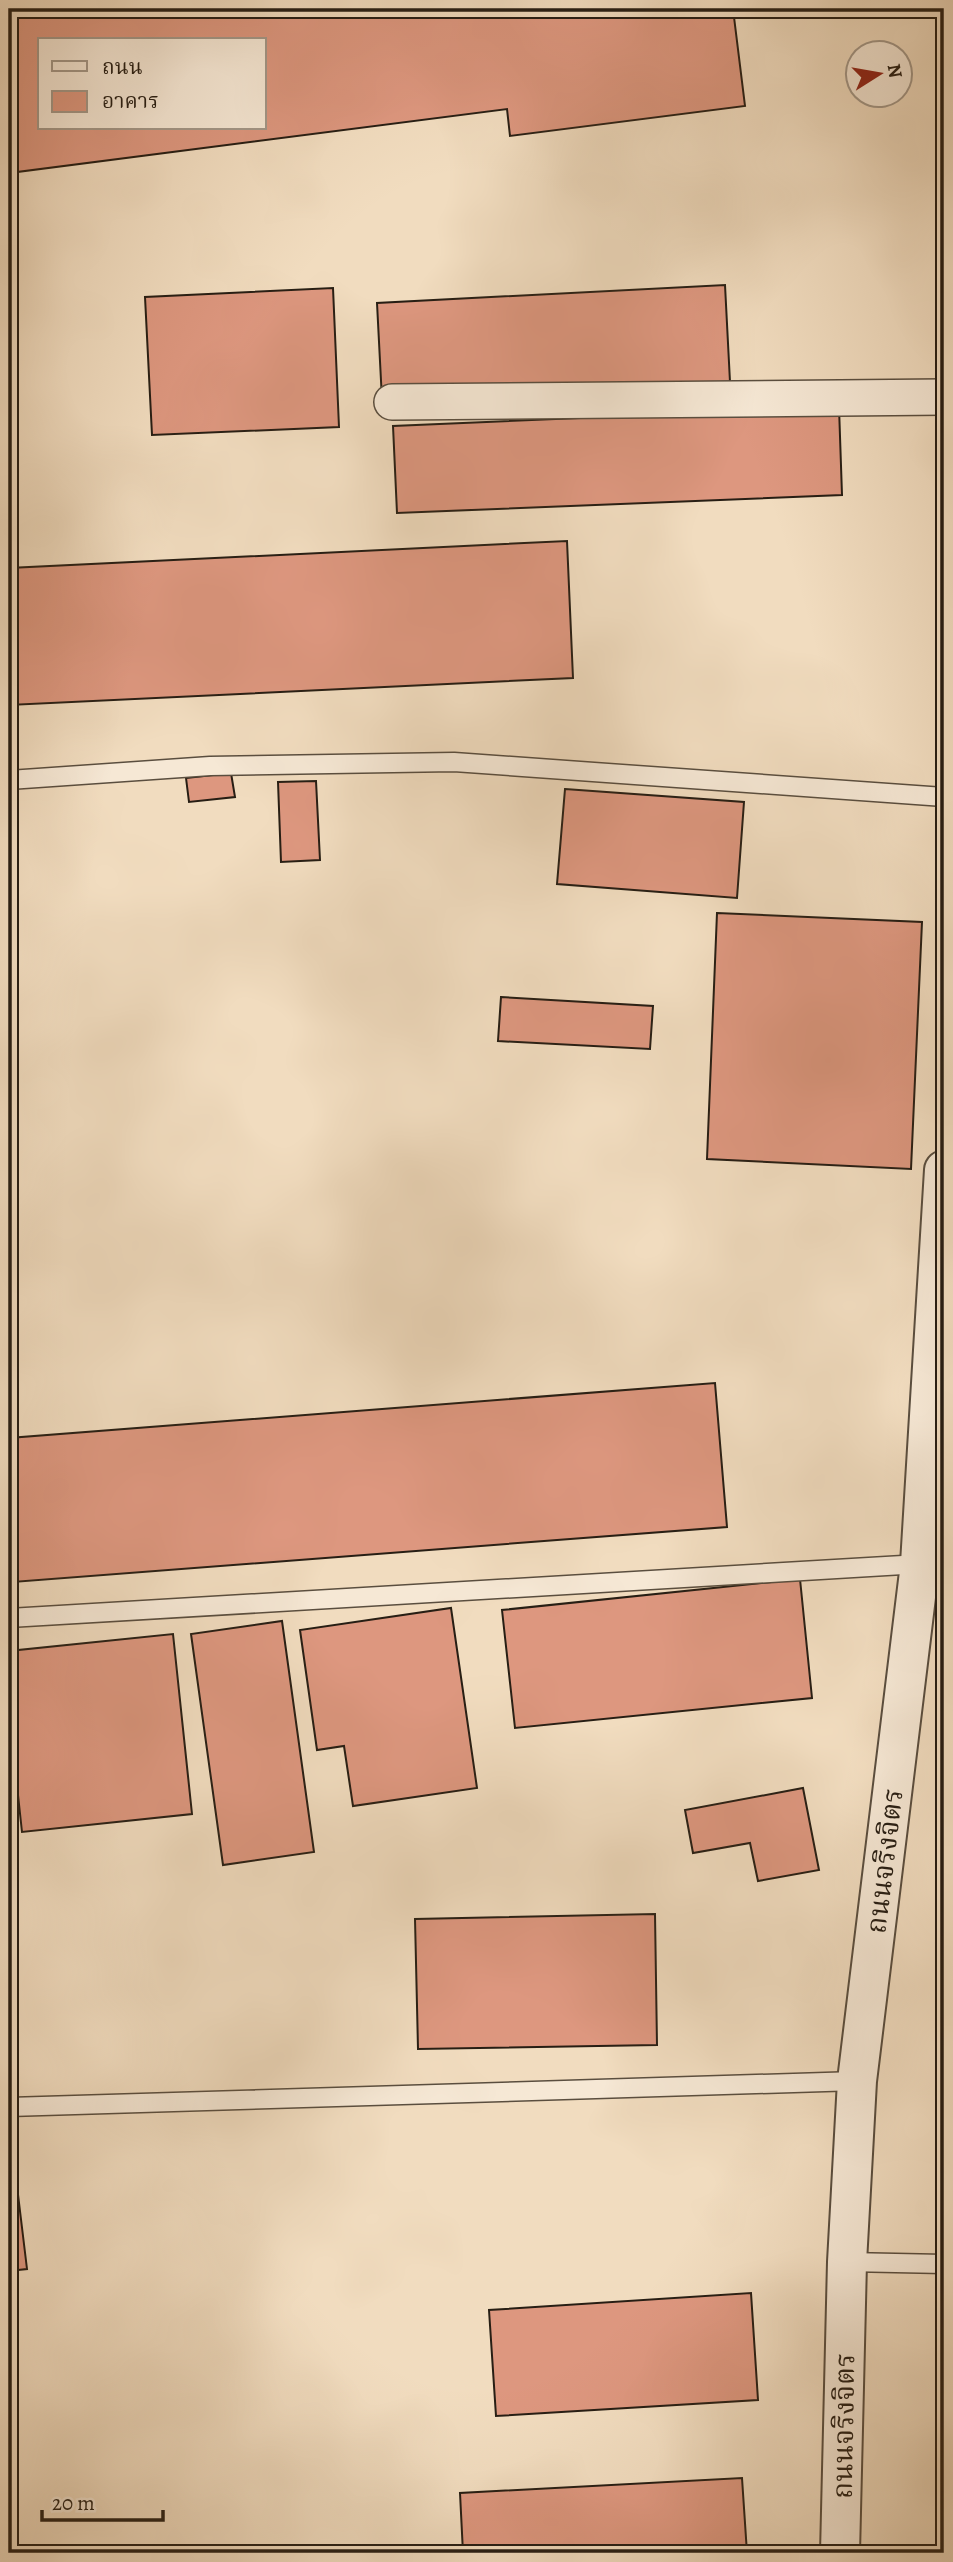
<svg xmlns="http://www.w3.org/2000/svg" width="953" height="2562" viewBox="0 0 953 2562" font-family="Alegreya,'Noto Serif Thai',serif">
<rect width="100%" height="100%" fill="#f1dcbf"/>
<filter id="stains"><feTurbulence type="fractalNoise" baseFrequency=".00286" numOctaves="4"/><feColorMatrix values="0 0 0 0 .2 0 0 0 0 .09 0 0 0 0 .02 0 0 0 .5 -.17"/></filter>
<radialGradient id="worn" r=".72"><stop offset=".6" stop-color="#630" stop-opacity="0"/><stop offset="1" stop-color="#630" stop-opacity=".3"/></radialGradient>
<g fill="#dd977f" stroke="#271e14" stroke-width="2" fill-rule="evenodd">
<path d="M 9,9 L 733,9 L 745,106 L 510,136 L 507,109 L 9,173 ZM 40,40 L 264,40 L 264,128 L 40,128 Z"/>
<polygon points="725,285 730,382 382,400 377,303"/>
<polygon points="333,288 339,427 152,435 145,297"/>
<polygon points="839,407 842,495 397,513 393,426"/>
<polygon points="567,541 573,678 9,705 9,568"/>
<polygon points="231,773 235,797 189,802 186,778"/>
<polygon points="316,781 320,860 281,862 278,782"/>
<polygon points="565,789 744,802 737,898 557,884"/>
<polygon points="717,913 922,922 911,1169 707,1159"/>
<polygon points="501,997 653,1006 650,1049 498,1041"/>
<polygon points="715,1383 727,1527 13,1582 9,1527 9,1438"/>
<polygon points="800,1579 812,1698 515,1728 502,1610"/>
<polygon points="451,1608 477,1788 353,1806 344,1746 317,1750 300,1630"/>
<polygon points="282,1621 314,1852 223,1865 191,1634"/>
<polygon points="173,1634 192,1814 22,1832 9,1712 9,1651"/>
<polygon points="803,1788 819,1870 758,1881 750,1843 693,1853 685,1810"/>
<polygon points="655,1914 657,2045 418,2049 415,1919"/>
<polygon points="9,2120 27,2269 9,2271"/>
<polygon points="751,2293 758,2400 496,2416 489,2310"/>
<polygon points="742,2478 747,2553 463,2553 460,2493"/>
</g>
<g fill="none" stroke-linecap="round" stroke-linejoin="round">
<g stroke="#5a4e3f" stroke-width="21">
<g id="service">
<polyline points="9,780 210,766 454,762 944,797"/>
<polyline points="9,1618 920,1564"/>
<polyline points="9,2107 857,2081"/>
<polyline points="847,2262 944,2264"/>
</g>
</g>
<g stroke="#5a4e3f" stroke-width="38">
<polyline id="minor" points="392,402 944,397"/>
</g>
<g stroke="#5a4e3f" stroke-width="42">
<polyline id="tertiary" points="840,2553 847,2262 857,2081 920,1564 944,1170"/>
</g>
<use href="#service" stroke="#f6e8d5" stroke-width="18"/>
<use href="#minor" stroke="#f6e8d5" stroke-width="35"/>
<use href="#tertiary" stroke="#f6e8d5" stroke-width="38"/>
</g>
<g text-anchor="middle" stroke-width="5" stroke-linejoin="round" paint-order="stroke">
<g font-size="28" fill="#271e14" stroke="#f6e8d5">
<text transform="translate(884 1861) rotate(-83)" y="10">ถนนจริงจิตร</text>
<text transform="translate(843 2426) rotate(-89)" y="10">ถนนจริงจิตร</text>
</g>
</g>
<rect width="953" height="2562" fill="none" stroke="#f1dcbf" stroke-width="35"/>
<rect x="10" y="10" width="932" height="2541" fill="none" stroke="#271e14" stroke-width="3.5"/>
<rect x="18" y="18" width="918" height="2527" fill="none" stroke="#271e14" stroke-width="2"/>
<rect x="38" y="38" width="228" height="91" fill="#f6e8d5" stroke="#a39788" stroke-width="2"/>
<rect x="52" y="61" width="35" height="10" fill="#f6e8d5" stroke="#a39788" stroke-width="2"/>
<text x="102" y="74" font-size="21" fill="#271e14">ถนน</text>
<rect x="52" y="91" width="35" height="21" fill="#dd977f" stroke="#a39788" stroke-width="2"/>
<text x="102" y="108" font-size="21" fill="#271e14">อาคาร</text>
<g transform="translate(879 74) rotate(79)"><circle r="33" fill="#f6e8d5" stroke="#a39788" stroke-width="2"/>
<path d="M0-5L12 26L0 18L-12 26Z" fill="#8f2418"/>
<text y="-10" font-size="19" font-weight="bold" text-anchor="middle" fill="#271e14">N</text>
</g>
<path d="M42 2510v10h121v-10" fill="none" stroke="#271e14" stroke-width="3.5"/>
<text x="52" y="2510" font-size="21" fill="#271e14" stroke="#f6e8d5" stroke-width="5" paint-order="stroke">20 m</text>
<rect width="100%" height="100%" filter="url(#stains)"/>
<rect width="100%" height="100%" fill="url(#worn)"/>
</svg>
